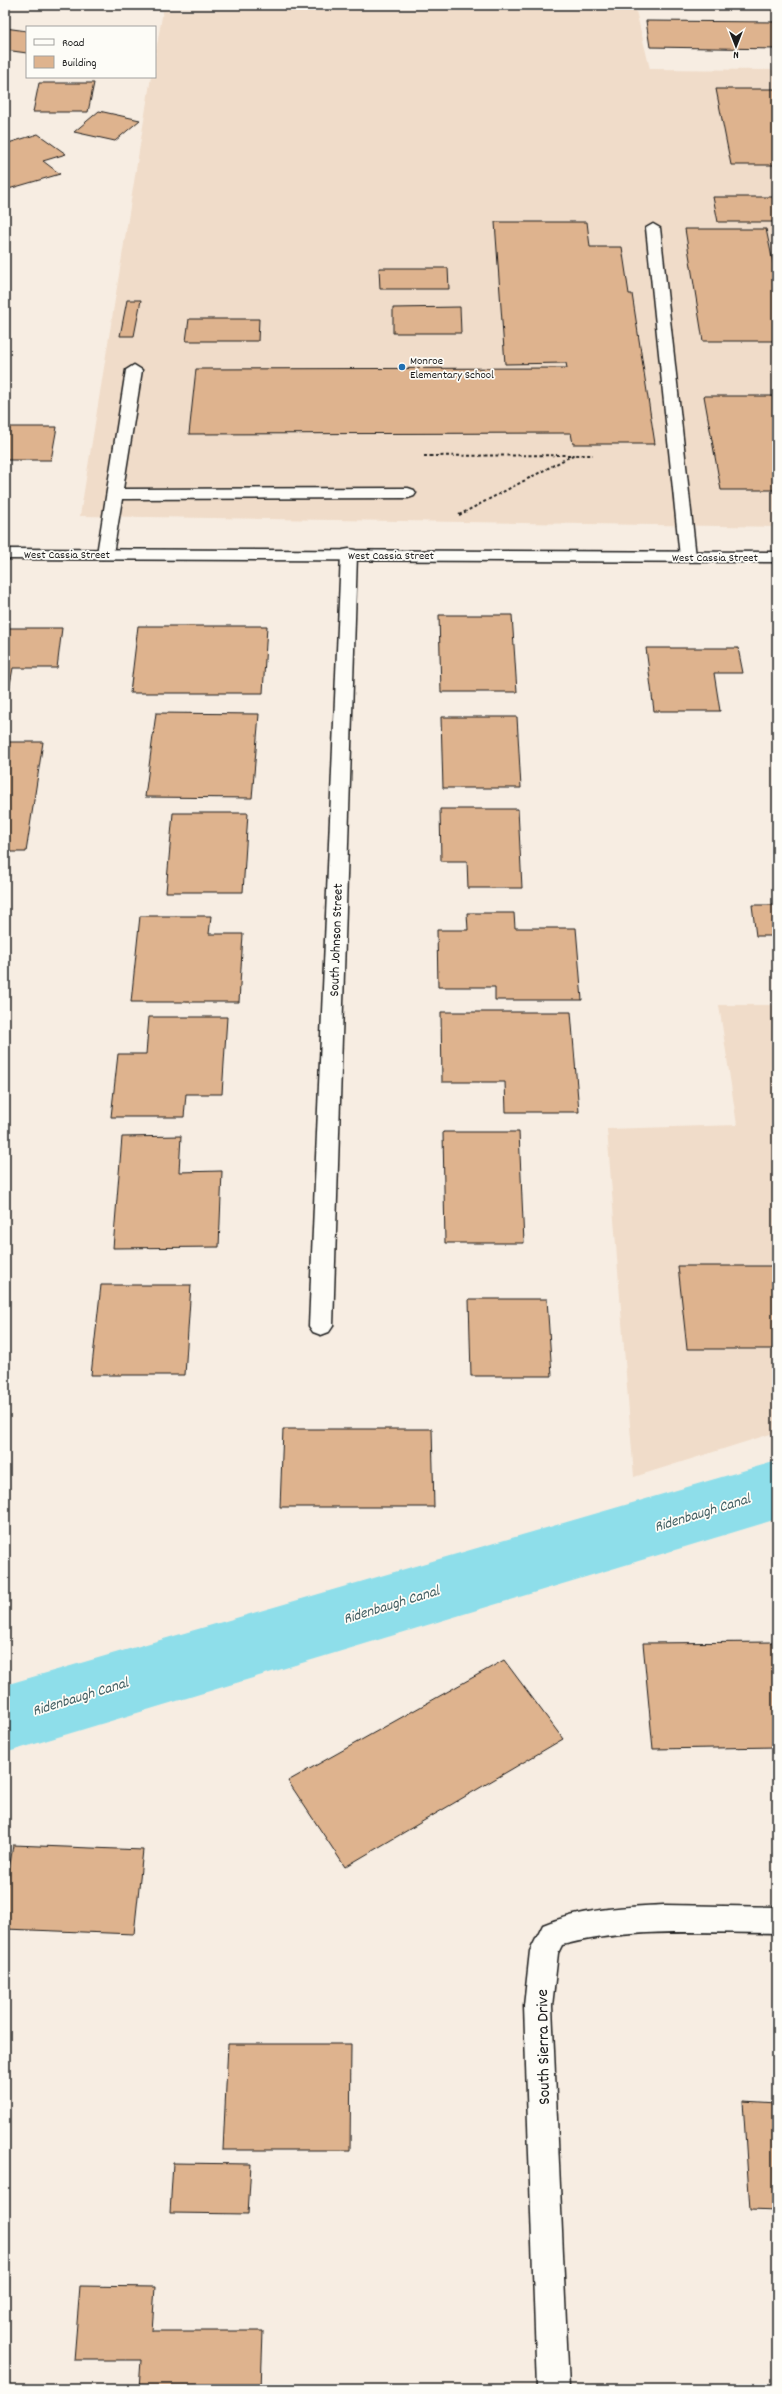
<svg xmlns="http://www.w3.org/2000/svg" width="782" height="2394" viewBox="0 0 782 2394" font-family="Dekko,sans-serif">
<rect width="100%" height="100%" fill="#f7ede2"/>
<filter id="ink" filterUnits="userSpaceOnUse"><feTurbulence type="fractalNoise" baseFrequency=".025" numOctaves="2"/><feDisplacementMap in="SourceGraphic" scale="8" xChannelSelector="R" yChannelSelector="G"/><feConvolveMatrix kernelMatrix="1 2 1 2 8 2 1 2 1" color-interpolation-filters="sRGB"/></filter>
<g filter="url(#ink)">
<g fill="#f0dcc9">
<polygon points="163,11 636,11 650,69 777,70 777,527 80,516 151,77 155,77 155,56"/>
<polygon points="719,1005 777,1005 777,1432 634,1477 607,1129 737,1125"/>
</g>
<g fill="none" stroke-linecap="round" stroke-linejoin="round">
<polygon fill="#8edeea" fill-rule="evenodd" points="777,1461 777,1519 5,1753 5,1685"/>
</g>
<g fill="#deb38e" stroke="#1c1c1c">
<polygon points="646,21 777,22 777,49 650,47"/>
<polygon points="5,28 27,31 27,53 5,50"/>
<polygon points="39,83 94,83 88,112 33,112"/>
<polygon points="716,89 777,89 777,165 731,165"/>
<polygon points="99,111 140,120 115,141 74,132"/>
<polygon points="38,134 66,154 43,161 60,174 5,190 5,144"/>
<polygon points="713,197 777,197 777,222 718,222"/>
<polygon points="495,222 587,222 590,247 622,247 629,294 632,294 655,444 573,444 571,433 189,434 196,369 567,368 566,363 505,364"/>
<polygon points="685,229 766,229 777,281 777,341 703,341"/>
<polygon points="379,268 448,268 449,289 380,289"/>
<polygon points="127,300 141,300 134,336 120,336"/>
<polygon points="460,307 461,333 393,333 393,308"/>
<polygon points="189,319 259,319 258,341 186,341"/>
<polygon points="704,396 777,396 777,490 721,490"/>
<polygon points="5,427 57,427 51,460 5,460"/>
<polygon points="439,615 512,615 517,692 441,692"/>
<polygon points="138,626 267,626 263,693 130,693"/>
<polygon points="5,628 62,628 57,668 13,668 5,712"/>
<polygon points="646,648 738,648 743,673 714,673 720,711 654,711"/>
<polygon points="156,713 259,714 252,798 145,797"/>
<polygon points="441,717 517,717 521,788 443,788"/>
<polygon points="5,742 43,742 26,852 5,852"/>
<polygon points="440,809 518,809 522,888 468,888 467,861 441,861"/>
<polygon points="173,813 248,813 243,892 166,892"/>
<polygon points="752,905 777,905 777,936 756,936"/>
<polygon points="467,913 514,913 515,928 576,928 582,1000 495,1000 495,987 438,987 437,930 468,930"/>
<polygon points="140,916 211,916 209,934 243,934 239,1002 131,1002"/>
<polygon points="441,1012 571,1012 579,1112 506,1112 505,1082 442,1082"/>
<polygon points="149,1017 227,1017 222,1094 186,1094 184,1117 111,1117 118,1054 146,1054"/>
<polygon points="443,1132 519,1132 524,1243 445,1243"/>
<polygon points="181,1136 179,1172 222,1171 219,1247 113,1248 122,1137"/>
<polygon points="678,1266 771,1266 777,1298 777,1349 687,1349"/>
<polygon points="101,1285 191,1285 185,1375 91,1375"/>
<polygon points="469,1299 547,1299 552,1376 471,1376"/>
<polygon points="283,1429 432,1429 434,1507 280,1507"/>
<polygon points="777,1642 777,1747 653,1749 643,1643"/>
<polygon points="504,1660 563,1739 345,1867 288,1781"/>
<polygon points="13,1845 143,1850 134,1934 5,1929 5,1897"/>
<polygon points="228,2044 351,2044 350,2150 223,2150"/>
<polygon points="743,2101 777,2103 777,2211 750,2210"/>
<polygon points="173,2163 251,2164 248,2214 170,2213"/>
<polygon points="80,2286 155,2287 152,2331 263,2331 261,2389 139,2389 141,2360 74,2360"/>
</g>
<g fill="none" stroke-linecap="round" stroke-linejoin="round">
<g stroke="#1c1c1c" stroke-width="3">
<g id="lane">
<polygon points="653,224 660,228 696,557 694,561 682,561 680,557 646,228"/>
<polygon points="134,365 142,370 123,489 408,488 414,490 416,493 414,496 408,498 122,499 113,554 111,558 99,558 97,554 126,370"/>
</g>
</g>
<g stroke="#1c1c1c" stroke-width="3">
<g id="street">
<polygon points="349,549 355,550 357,554 333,1326 329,1332 321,1335 313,1332 309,1326 341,554 343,550"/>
<path d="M 664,1905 L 777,1907 L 777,1933 C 705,1933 632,1927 562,1945 L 558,1953 L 552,2006 L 569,2389 L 537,2389 L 524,2006 L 530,1951 L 543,1925 C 581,1909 623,1907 664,1905 Z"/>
</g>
</g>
<g stroke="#1c1c1c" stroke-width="3">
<polygon id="secondary" points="5,549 777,552 777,562 5,559"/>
</g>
<g stroke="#1c1c1c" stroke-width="2" stroke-dasharray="3 2.5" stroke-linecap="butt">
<polyline points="424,456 573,455"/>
<polyline points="459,515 573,455 593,455"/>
</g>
<use href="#lane" fill="#fdfcf7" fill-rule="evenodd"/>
<use href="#street" fill="#fdfcf7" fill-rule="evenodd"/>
<use href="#secondary" fill="#fdfcf7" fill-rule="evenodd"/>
</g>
</g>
<circle fill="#1f6fb2" stroke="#fdfcf7" stroke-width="1.5" cx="402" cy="367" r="4"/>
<g text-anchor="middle" stroke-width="3.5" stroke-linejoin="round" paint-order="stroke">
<g font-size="12" fill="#1c1c1c" stroke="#fdfcf7" text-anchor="start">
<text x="410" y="364">Monroe<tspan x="410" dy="14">Elementary School</tspan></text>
</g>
<g font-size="12" fill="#1c1c1c" stroke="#fdfcf7">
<text x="67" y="558">West Cassia Street</text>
<text x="391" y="559">West Cassia Street</text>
<text x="715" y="561">West Cassia Street</text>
</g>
<g font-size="14" fill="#1c1c1c" stroke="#fdfcf7">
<text transform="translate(335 940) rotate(-88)" y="5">South Johnson Street</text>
</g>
<g font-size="15" font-style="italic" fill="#446064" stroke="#fdfcf7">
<text transform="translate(702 1512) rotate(-17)" y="5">Ridenbaugh Canal</text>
<text transform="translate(391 1604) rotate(-17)" y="5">Ridenbaugh Canal</text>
<text transform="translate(80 1696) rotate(-17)" y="5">Ridenbaugh Canal</text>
</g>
<g font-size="17" fill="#1c1c1c" stroke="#fdfcf7">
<text transform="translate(542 2047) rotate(-91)" y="6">South Sierra Drive</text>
</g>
</g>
<rect width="782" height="2394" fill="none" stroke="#fdfcf7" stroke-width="20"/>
<rect x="10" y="10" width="762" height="2374" fill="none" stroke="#1c1c1c" stroke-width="1.5" filter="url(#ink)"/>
<rect x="26" y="26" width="130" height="52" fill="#fdfcf7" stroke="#a3a29f"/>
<rect x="34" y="39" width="20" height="6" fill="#fdfcf7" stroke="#a3a29f"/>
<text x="62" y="46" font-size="12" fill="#1c1c1c">Road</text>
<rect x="34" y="56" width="20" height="12" fill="#deb38e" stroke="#a3a29f"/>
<text x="62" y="66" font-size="12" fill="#1c1c1c">Building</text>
<g transform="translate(736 46) rotate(180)" stroke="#fdfcf7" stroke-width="3" paint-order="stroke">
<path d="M0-3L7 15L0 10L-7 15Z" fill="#1c1c1c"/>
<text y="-6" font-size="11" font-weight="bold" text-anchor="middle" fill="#1c1c1c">N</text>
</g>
</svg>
